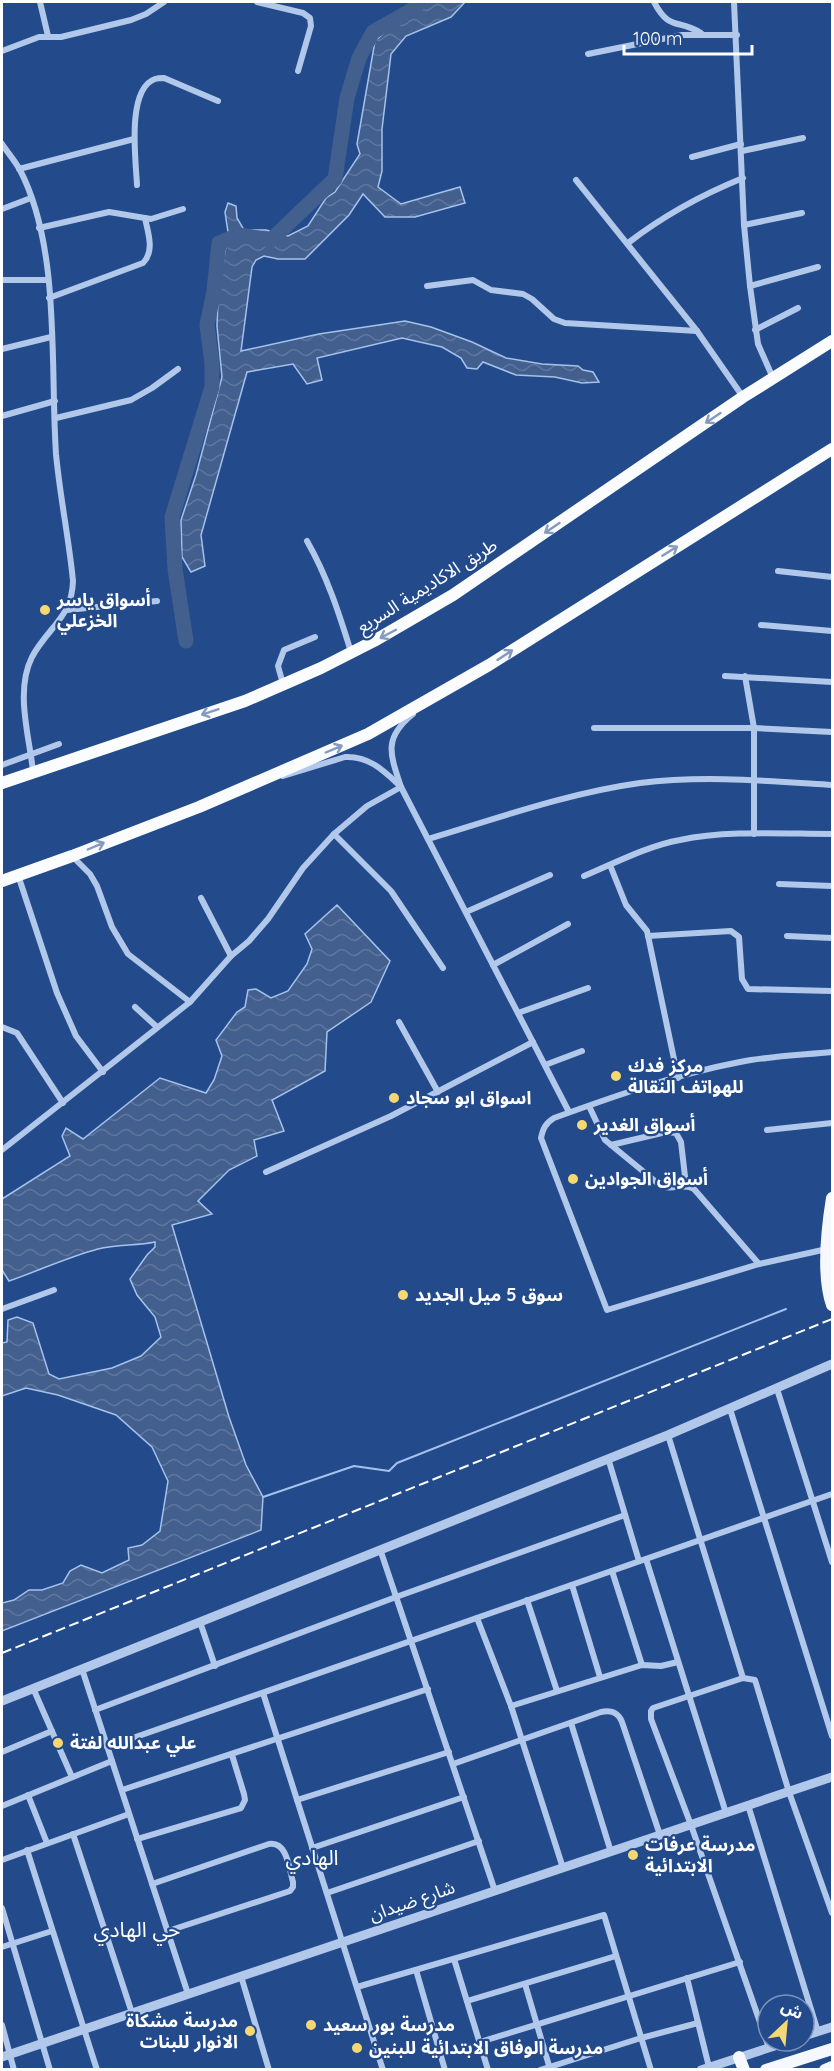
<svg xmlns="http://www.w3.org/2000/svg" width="834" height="2071" viewBox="0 0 834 2071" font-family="Quicksand,'Noto Sans Arabic',sans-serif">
<defs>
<pattern id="water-waves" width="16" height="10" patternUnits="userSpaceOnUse" patternTransform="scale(1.5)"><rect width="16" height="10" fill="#435f8e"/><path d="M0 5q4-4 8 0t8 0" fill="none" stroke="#5f779f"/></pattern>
</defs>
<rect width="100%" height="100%" fill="#234b8c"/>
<g fill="url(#water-waves)" stroke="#a5c2ec" stroke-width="1.5">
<polygon points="428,2 465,2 451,17 406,36 391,54 382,129 382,171 378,187 401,204 460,187 465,203 415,217 385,217 363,194 349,215 305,259 278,259 264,256 256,260 252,267 241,351 319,334 405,321 431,327 472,342 506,358 542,364 578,366 583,370 593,372 599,382 582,383 555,377 516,375 483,362 477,369 467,368 461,358 442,347 402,338 317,358 322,380 307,384 293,364 247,372 201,535 205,566 191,572 182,557 181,520 196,475 222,377 217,326 218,299 228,232 225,212 228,203 236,206 237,218 244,230 266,230 288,236 308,226 326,198 335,192 360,154 357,144 375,41 390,28"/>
<path d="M 337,905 L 390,961 L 371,1002 L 327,1032 L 325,1071 L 272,1100 L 284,1131 L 254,1140 L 257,1156 L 229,1170 L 198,1201 L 212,1214 L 172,1225 L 229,1417 L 246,1465 L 263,1497 L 261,1530 L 2,1631 L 2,1603 L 14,1600 L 29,1590 L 42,1590 L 63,1583 L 70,1571 L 81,1565 L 102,1573 L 129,1560 L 128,1548 L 142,1545 L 160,1531 L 168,1481 L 152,1447 L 116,1415 L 58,1395 L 26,1388 L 2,1396 L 2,1343 L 7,1342 L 8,1320 L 17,1317 L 33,1323 L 49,1374 L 59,1379 L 112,1368 L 141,1356 L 161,1337 L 155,1317 L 137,1295 L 130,1279 L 147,1255 L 155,1247 L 155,1242 C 136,1246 117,1244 98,1249 C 68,1257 38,1271 9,1281 L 2,1270 L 2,1199 L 70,1156 L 62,1136 L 66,1128 L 83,1139 L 160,1078 L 206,1093 L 214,1080 L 222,1056 L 216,1040 L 237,1012 L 245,1007 L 248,990 L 256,989 L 271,998 L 288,991 L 307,964 L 312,949 L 305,934 Z"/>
</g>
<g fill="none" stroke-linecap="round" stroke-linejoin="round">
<polyline stroke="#a5c2ec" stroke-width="2" points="263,1497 354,1466 389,1471 397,1463 786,1309"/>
<polyline stroke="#435f8e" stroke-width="15" points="186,641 175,569 172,517 212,387 212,364 207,325 214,291 219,243 239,235 271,240 335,179 347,98 359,58 373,32 410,11 420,2"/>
<g stroke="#b1c8eb" stroke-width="6">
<polyline points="40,2 48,36"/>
<polyline points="257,2 303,13 310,18 311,26 298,71"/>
<path d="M 654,2 C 670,32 677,18 701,33"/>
<polyline points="734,2 744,225 750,286 758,344 773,378"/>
<polyline points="2,51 39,37 61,37 131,20 146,14 164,2"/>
<polyline points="588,54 682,35 737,35"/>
<path d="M 2,144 C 8,153 15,161 20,170 C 61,249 50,367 56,454 C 60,497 69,539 73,581 C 72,618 48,627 32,657 C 15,691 29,735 33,771"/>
<polyline points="742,151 803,138"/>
<polyline points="692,157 741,144"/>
<polyline points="19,169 134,139"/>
<polyline points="576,180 697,331 743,397"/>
<path d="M 137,185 C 136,162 126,89 155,79 C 158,78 161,78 164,78 L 218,101"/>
<polyline points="2,209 31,198"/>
<polyline points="744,225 802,213"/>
<polyline points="39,228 109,212 151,219 183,209"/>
<path d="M 628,243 C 663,216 701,195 743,178"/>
<polyline points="2,280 48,280"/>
<polyline points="427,286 473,280 491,290 523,294 532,299 554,319 565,323 697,331"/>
<polyline points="750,286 818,267"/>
<path d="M 49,298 L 143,263 C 155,251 148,233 145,218"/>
<polyline points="755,330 798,308"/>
<polyline points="2,349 51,337"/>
<polyline points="2,416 55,401"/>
<polyline points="56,418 131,400 152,388 178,369"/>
<path d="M 307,541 C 327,576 339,613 351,652"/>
<polyline points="778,571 832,577"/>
<polyline points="67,610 157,601"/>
<polyline points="761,625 832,631"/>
<polyline points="725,676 832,682"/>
<polyline points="745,676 754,728 754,834"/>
<polyline points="283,684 278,666 284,650 315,637"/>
<path d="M 413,714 C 383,738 390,754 401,787 L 569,1112"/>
<polyline points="594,728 754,728 832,732"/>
<polyline points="2,765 59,744"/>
<path d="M 283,776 L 345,757 C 368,756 382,769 398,784"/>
<polyline points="334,834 391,891 443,968"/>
<path d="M 428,839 C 498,818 568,793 640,783 C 704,775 769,781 832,785"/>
<polyline points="72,856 90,874 97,886 112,927 128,954 190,1002"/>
<polyline points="610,865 626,905 647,931 678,1078"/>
<polyline points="18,875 57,993 76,1036 103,1072"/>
<path d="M 584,876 C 615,863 647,846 680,840 C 727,830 784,834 832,834"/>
<polyline points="779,884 832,886"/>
<polyline points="201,898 231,956"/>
<polyline points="466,912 550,875"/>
<polyline points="648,936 731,931 739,937 742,979 748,989 832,991"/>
<polyline points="787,936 832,938"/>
<polyline points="493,965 568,924"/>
<polyline points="135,1007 157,1027"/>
<polyline points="518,1013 588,988"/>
<polyline points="399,1022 438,1092"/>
<polyline points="2,1027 17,1033 63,1103"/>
<polyline points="545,1065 582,1051"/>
<path d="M 589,1106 L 605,1140 L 661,1186 C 672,1191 684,1182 694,1189 L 759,1264"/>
<polyline points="767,1130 832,1123"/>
<polyline points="611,1145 666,1132 676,1133 681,1142 686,1185"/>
<polyline points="2,1150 190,1002 231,956 249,941 268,919 303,868 334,834 367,806 401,787"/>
<polyline points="266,1172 391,1116 533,1042"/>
<path d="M 827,1249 L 759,1264 L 607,1310 L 541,1138 C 543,1128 546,1123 554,1118 C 615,1096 677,1074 740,1062 C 771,1056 802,1055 832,1052"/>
<polyline points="2,1309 54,1290"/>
<polyline points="777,1389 832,1562"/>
<polyline points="730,1409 832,1736"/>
<polyline points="668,1435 743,1678"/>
<polyline points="608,1458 639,1561"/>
<polyline points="380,1549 495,1891"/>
<polyline points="646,1559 726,1813"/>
<polyline points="612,1571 642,1665"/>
<polyline points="572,1585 600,1677"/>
<polyline points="527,1600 557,1691"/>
<polyline points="477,1618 511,1706 563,1868"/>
<polyline points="200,1622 215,1666"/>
<polyline points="82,1669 188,1994"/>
<polyline points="33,1688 72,1777"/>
<polyline points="263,1693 383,2070"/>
<polyline points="511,1706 642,1665 661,1666 678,1662"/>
<polyline points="95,1710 396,1597 625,1515"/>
<polyline points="571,1723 611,1852"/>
<polyline points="107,1747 832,1494"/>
<polyline points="2,1752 52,1731"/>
<path d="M 453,1764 L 601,1712 C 611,1710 618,1712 622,1722 L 660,1835"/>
<polyline points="122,1790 428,1689"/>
<polyline points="28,1795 47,1843"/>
<polyline points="297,1800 449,1752"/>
<polyline points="748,1805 818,2032"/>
<polyline points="2,1806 112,1761"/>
<polyline points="73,1834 132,2013"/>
<polyline points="137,1839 241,1808 245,1800 244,1794 232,1755"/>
<polyline points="312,1848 464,1797"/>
<polyline points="27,1850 97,2070"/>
<polyline points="2,1860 129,1814"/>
<path d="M 152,1884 L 269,1844 C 287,1841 289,1868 293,1882 L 293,1887 L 290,1891 L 168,1931"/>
<polyline points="327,1893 479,1841"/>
<polyline points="2,1908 50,2070"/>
<polyline points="2,1947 52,1931"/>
<polyline points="454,1959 488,2070"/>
<polyline points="416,1970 445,2070"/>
<polyline points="241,1976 269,2070"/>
<polyline points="687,1978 709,2067"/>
<polyline points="525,1984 550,2069"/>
<polyline points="357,1987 604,1915 651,2070"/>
<polyline points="467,2001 616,1956"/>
<polyline points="2,2025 14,2070"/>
<polyline points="480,2042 740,1962"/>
<polyline points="769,2048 691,1825 651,1719 651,1711 653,1708 743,1678 755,1680 789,1792 832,1913"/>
<polyline points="540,2070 641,2038 698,2023"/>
</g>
<g stroke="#b1c8eb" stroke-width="9">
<polyline points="2,1701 668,1435 832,1364"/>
<polyline points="804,2036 832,2027"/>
<polyline points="2,2057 832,1777"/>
<polyline points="701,2070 790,2041"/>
</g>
<g stroke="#f5f8fe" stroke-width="12">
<path d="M 832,1198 C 827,1229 822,1276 832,1305"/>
<polyline points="739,2057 744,2070"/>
<polyline points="766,2070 832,2049"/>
<polyline points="825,2070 832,2067"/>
</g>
<g stroke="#fafcfe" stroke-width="12">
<polyline points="2,783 245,701 321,668 374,641 453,595 743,397 832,341"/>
<polyline points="2,881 72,856 199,807 368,734 489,665 832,449"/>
</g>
<polyline stroke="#fff" stroke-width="2" stroke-dasharray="10 4.5" stroke-linecap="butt" points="2,1653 832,1319"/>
</g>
<defs><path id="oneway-shaft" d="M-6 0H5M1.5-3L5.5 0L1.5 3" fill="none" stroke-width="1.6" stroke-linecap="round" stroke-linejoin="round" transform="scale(1.5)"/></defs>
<g stroke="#849bbf">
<use href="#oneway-shaft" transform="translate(713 418) rotate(146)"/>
<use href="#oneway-shaft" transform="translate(552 528) rotate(146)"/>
<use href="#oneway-shaft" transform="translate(670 551) rotate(-32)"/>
<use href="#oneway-shaft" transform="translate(388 634) rotate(152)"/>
<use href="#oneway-shaft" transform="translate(505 655) rotate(-33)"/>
<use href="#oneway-shaft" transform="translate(210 712) rotate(162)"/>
<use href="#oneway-shaft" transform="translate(334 749) rotate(-23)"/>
<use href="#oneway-shaft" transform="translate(96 846) rotate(-23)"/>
</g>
<g fill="#f6d873" stroke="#234b8c" stroke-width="2">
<circle cx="45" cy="610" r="6"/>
<circle cx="616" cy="1076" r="6"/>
<circle cx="394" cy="1098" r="6"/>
<circle cx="582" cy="1125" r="6"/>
<circle cx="573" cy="1179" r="6"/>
<circle cx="403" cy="1295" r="6"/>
<circle cx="58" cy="1743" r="6"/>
<circle cx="633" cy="1855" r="6"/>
<circle cx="311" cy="2025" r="6"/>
<circle cx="250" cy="2031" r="6"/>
<circle cx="357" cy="2048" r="6"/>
</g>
<g text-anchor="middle" stroke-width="4.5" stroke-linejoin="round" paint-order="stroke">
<g font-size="18" fill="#fff" stroke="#234b8c">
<text transform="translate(427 586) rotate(-32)" y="6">طريق الاكاديمية السريع</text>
<text transform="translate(412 1901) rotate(-19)" y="6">شارع ضيدان</text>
</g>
<g font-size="18" font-weight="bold" fill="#fff" stroke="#234b8c" text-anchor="start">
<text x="57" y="606">أسواق ياسر<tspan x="57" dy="21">الخزعلي</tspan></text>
<text x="628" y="1072">مركز فدك<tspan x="628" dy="21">للهواتف النقالة</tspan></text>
<text x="406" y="1104">اسواق ابو سجاد</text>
<text x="594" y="1131">أسواق الغدير</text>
<text x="585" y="1185">أسواق الجوادين</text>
<text x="415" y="1301">سوق 5 ميل الجديد</text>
<text x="70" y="1749">علي عبدالله لفتة</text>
<text x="645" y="1851">مدرسة عرفات<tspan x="645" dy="21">الابتدائية</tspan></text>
<text x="238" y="2027" text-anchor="end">مدرسة مشكاة<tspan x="238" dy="21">الانوار للبنات</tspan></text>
<text x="323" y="2031">مدرسة بور سعيد</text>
<text x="369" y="2054">مدرسة الوفاق الابتدائية للبنين</text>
</g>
<g font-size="21" fill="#fff" stroke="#234b8c">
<text x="312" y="1865">الهادي</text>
<text x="137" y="1937">حي الهادي</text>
</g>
</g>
<rect width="834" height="2071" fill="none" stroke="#ffffff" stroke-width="6"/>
<g transform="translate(786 2023) rotate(26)"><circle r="28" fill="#234b8c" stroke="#7b93ba" stroke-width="1.5"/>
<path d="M0-4.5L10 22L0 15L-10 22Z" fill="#f6d873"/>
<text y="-9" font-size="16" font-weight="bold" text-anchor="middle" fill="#ffffff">ش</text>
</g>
<path d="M624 45v9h128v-9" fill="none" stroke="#ffffff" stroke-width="3"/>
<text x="633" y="45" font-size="18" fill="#ffffff" stroke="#234b8c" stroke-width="4.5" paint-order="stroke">100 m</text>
</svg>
